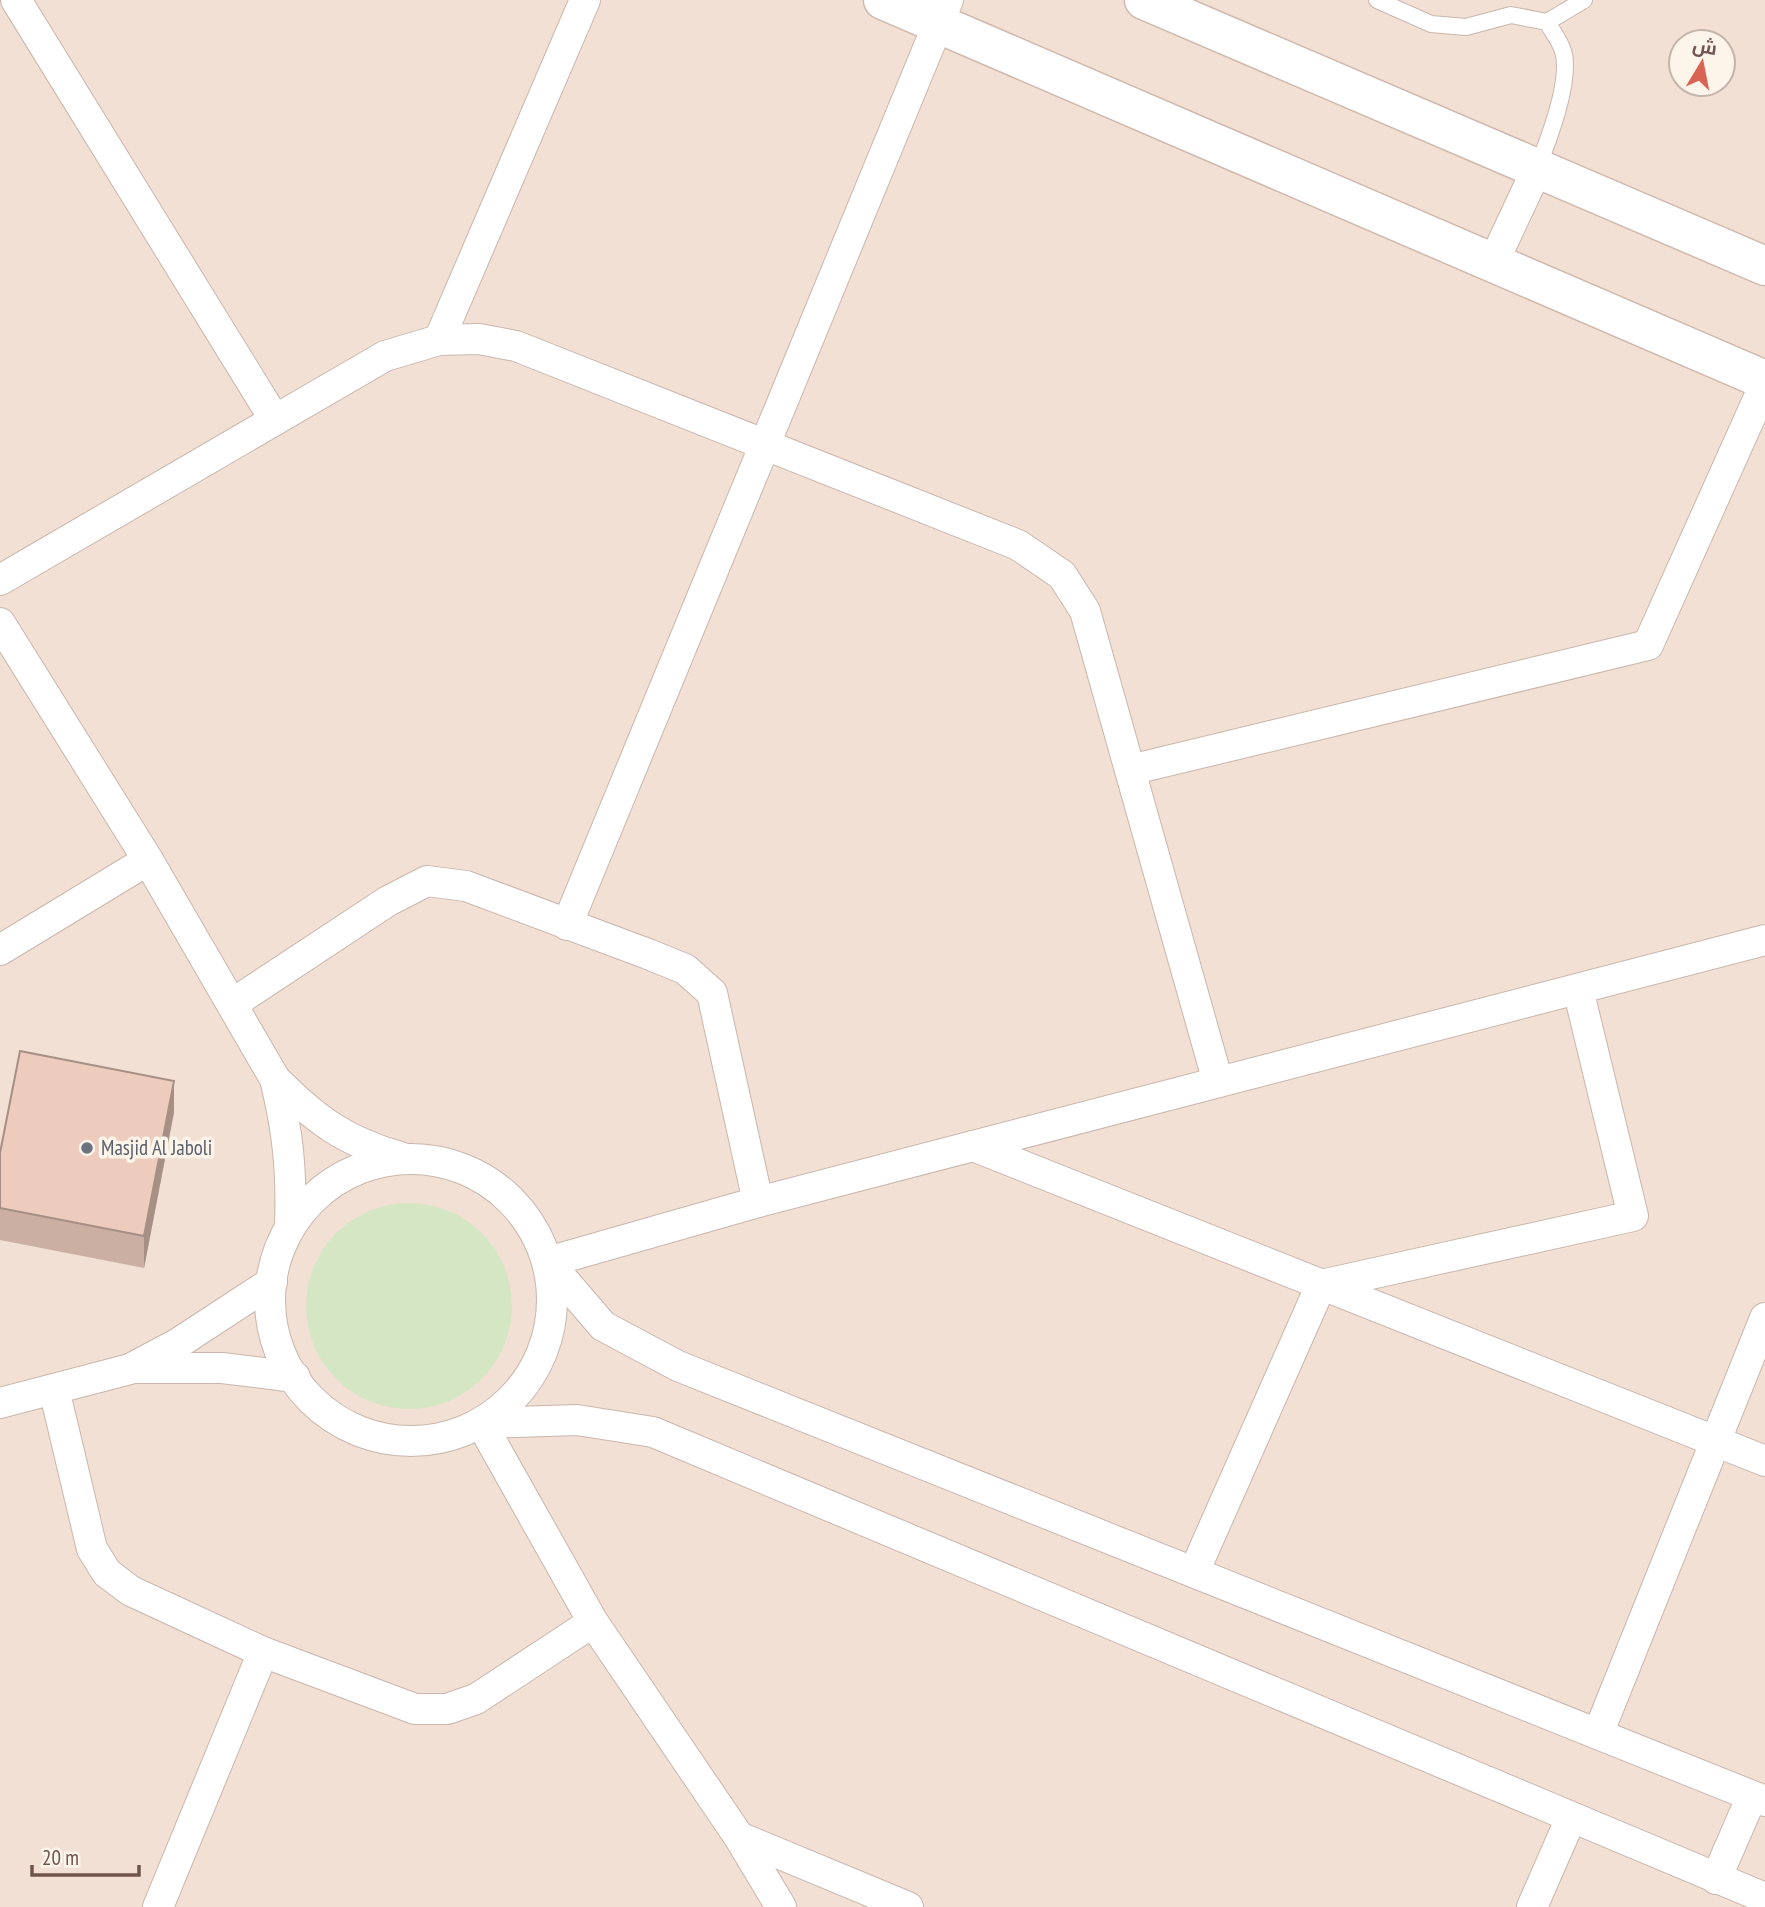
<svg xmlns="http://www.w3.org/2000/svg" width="1765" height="1907" viewBox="0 0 1765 1907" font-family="'PT Sans Narrow',Cairo,sans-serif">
<rect width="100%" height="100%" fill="#faefe4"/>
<path fill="#f1e0d3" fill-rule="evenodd" d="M 0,0 L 1765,0 L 1765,1907 L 0,1907 ZM 1681,42 L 1723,42 L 1723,84 L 1681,84 Z"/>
<circle fill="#d5e6c4" cx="409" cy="1306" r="103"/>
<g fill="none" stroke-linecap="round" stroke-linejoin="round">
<g stroke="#cab6ac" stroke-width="18">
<g id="lane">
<path d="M 1377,0 L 1431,24 L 1466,27 L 1511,15 L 1547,22 C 1552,31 1560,41 1563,51 C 1572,80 1548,141 1537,169"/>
<polyline points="1547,22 1584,0"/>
</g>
</g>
<g stroke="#cab6ac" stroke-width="32">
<g id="street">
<polyline points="16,0 275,420"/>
<polyline points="1493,263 1537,169"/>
<polyline points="439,340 585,0"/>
<polyline points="0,580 385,356 439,340 479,339 516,346 1018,545 1062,575 1085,611 1218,1082"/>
<path d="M 0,623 L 148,860 L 275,1079 C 316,1120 344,1141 400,1157"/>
<polyline points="1130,770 1648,645 1765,384"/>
<polyline points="567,925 948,0"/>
<polyline points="1765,940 758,1202 548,1262 603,1326 678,1366 1765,1801"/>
<polyline points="0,950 148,860"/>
<polyline points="232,1004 388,901 427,881 466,886 648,954 685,969 712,993 758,1202"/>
<path d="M 275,1079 C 288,1132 292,1171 290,1226"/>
<polyline points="973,1146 1765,1461"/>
<circle cx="411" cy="1300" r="141"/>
<polyline points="137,1368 222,1368 295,1377"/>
<polyline points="54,1389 92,1549 107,1573 131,1591 263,1652 415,1709 447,1709 476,1699 593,1622"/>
<polyline points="0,1403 130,1369 177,1344 272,1282"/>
<polyline points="1194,1572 1321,1285 1633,1216 1578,989"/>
<polyline points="1598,1734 1765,1318"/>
<polyline points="739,1837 908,1907"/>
<polyline points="1716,1879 1752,1796"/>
<polyline points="158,1907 263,1652"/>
<polyline points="781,1907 739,1837 593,1622 481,1423 577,1420 653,1432 1765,1898"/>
<polyline points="1532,1907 1571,1818"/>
</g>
</g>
<g stroke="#cfb8ac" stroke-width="41">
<g id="secondary">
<polyline points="883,0 1765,380"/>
<polyline points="1144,0 1765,266"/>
</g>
</g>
<use href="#lane" stroke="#fff" stroke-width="16"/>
<use href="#street" stroke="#fff" stroke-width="30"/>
<use href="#secondary" stroke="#fff" stroke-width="38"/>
</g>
<polygon fill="#ccafa3" points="174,1112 144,1268 0,1240 0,1153"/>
<polygon fill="#a68f85" points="174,1081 174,1112 144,1268 144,1236"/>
<polygon fill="#edccbe" stroke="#a68f85" stroke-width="2" points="20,1051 174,1081 144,1236 0,1208 0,1153"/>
<circle fill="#6b7280" stroke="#fdf4ea" stroke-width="2.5" cx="87" cy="1148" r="7"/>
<g text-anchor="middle" stroke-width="7" stroke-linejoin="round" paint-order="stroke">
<g font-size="21" fill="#5b616d" stroke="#fdf4ea" text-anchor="start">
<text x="101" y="1155">Masjid Al Jaboli</text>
</g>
</g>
<g transform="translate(1702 63) rotate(10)"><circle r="33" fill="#fdf4ea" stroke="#c5b4ab" stroke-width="2"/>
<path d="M0-5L12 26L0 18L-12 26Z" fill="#d86554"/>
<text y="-10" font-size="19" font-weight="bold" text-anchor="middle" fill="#70554c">ش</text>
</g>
<path d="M32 1865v10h107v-10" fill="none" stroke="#70554c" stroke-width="3.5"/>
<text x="42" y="1865" font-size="21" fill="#70554c" stroke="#fdf4ea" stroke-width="5" paint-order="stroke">20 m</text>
</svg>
